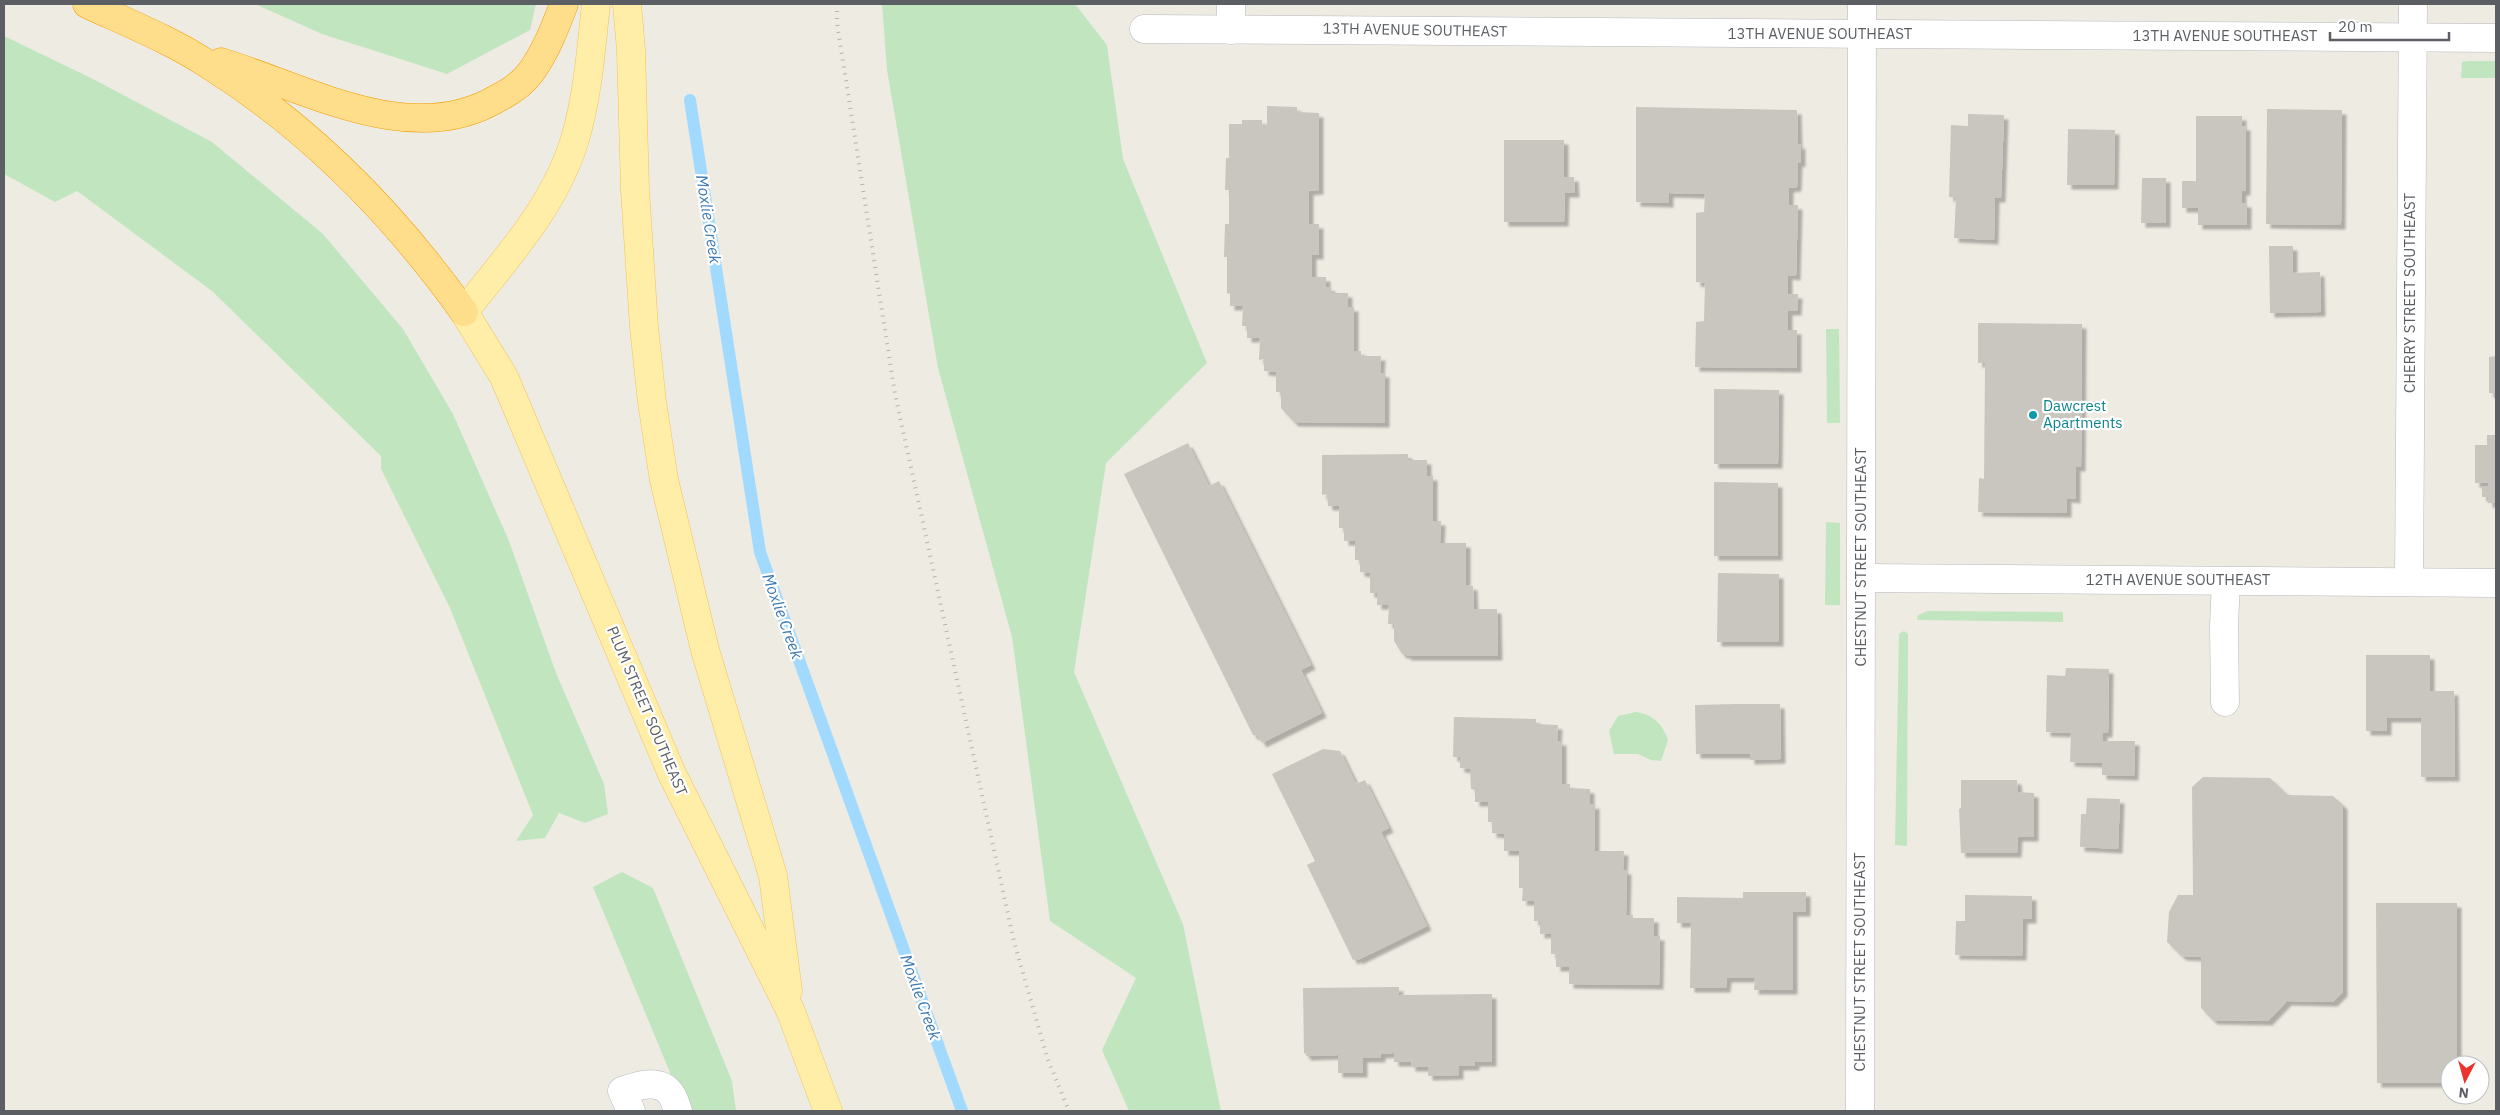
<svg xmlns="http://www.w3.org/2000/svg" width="2500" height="1115" viewBox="0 0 2500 1115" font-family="'IBM Plex Sans',sans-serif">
<defs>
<filter id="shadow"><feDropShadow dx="4.5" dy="4.5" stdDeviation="1" flood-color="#0004"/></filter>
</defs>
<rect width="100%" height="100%" fill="#eeebe3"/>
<g fill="#c1e6bf">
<polygon points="255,4 536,4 530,30 447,74 322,34"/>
<polygon points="882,4 1075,4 1107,45 1123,159 1207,363 1106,463 1074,672 1183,924 1221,1111 1129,1111 1102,1050 1136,978 1050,921 1012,637 938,368 887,70"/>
<polygon points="4,36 93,79 212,142 323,234 403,329 453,414 509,541 556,673 604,784 608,814 585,823 559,813 545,838 516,841 533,815 450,608 381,469 381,456 212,291 77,191 55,202 4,174"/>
<polygon points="2467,61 2496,61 2496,78 2461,78 2462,62"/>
<polygon points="1826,329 1839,329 1840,423 1827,423"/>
<polygon points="1826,522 1840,523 1840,605 1825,605"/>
<polygon points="1928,611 2063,612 2063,622 1917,620 1918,615"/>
<polygon points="1904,631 1908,634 1907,846 1895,845 1899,634"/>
<path d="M 1636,712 C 1653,714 1663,725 1668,740 L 1661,761 L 1651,760 L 1638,754 L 1614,754 L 1609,731 L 1618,716 Z"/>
<polygon points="622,872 653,888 732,1081 736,1111 686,1111 593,887"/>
</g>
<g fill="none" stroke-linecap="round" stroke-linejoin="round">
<polyline stroke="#a2daff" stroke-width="12" points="690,100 760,552 962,1111"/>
</g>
<g fill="#c9c6c0" filter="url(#shadow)">
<polygon points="1267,106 1297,107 1297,112 1319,113 1319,190 1309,191 1309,224 1319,224 1319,255 1312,255 1312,277 1326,277 1326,287 1331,287 1331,293 1348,293 1348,307 1354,307 1354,351 1361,351 1361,356 1381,356 1380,373 1385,373 1385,423 1294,422 1281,408 1281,392 1276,392 1276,372 1264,371 1264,359 1259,360 1260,338 1247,338 1247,326 1242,326 1243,306 1230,306 1230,293 1227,294 1227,257 1224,257 1225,224 1229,224 1229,190 1225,190 1226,158 1229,158 1229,124 1242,124 1242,120 1262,120 1262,125 1267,125"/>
<polygon points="1636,107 1797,110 1798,145 1801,144 1801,163 1798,162 1797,187 1789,188 1789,205 1798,205 1796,276 1788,275 1788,294 1798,294 1797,311 1788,311 1788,330 1797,330 1797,368 1695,367 1696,322 1704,321 1705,283 1696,282 1696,213 1704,212 1705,194 1669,193 1669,203 1636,202"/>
<polygon points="2267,109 2342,110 2341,225 2266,224"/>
<polygon points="1968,114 2004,115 2001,198 1995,198 1994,240 1954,238 1956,197 1949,197 1951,125 1968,126"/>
<polygon points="2196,116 2242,116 2242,126 2246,126 2246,191 2242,191 2242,203 2247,203 2247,225 2198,225 2198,208 2182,208 2182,181 2196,181"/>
<polygon points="2068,129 2115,130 2114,185 2067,185"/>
<polygon points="1504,140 1564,140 1564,177 1574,177 1575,193 1565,193 1564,222 1504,222"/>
<polygon points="2142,178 2166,178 2166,223 2141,223"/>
<polygon points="2269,246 2293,246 2293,273 2320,272 2321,312 2270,313"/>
<polygon points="1978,323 2082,324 2081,467 2076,467 2076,499 2067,498 2067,513 1978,512 1979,478 1984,479 1985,363 1978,363"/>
<polygon points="2496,356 2496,393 2489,393 2489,357"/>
<polygon points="1714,389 1779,390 1778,464 1714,464"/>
<polygon points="2487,435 2496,435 2496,503 2488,503 2488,497 2482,497 2482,486 2488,486 2488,483 2475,483 2475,445 2487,445"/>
<polygon points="1188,443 1209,486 1219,481 1311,665 1301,670 1322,713 1262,743 1258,736 1253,735 1124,474"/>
<polygon points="1408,454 1408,460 1427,460 1427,476 1433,476 1433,521 1441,521 1440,543 1466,543 1466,585 1473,586 1474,609 1497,609 1498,656 1406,656 1407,654 1402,654 1394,641 1394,624 1388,624 1389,605 1377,605 1377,593 1370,593 1370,573 1360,572 1360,560 1355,560 1355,541 1344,541 1344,528 1339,528 1339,506 1328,506 1327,494 1322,495 1322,455"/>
<polygon points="1714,482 1778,483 1778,556 1714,556"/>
<polygon points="1718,573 1779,574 1779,642 1717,642"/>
<polygon points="2366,655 2430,655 2430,691 2454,691 2455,777 2421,777 2421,718 2387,718 2387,731 2366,731"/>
<polygon points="2066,668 2109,669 2108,733 2103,733 2103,741 2135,741 2134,776 2102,775 2102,763 2070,762 2071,733 2046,732 2047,675 2065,676"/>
<polygon points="1736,704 1780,704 1781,759 1750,760 1750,754 1696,754 1695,705"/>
<polygon points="1454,717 1536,719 1536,724 1558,725 1557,741 1562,741 1562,784 1570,784 1570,788 1590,789 1590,805 1595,804 1595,851 1624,851 1623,870 1627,870 1626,915 1633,915 1633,918 1654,918 1654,936 1660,936 1659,985 1569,984 1569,967 1556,967 1556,954 1551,954 1551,933 1540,934 1540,921 1534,921 1534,901 1522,901 1523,888 1519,888 1519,851 1504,851 1504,834 1492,833 1492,822 1488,822 1488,802 1475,802 1475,790 1471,789 1470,769 1460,768 1460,757 1453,757"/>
<polygon points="1323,749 1340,751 1356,784 1365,780 1389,828 1381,832 1427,926 1358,960 1357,958 1353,960 1307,865 1315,861 1272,774"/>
<polygon points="2203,777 2270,778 2288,795 2333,796 2343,805 2343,992 2333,1002 2287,1001 2268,1021 2213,1020 2201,1008 2201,957 2182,956 2167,942 2169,912 2178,895 2193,895 2192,787"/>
<polygon points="1961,780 2017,780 2018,792 2034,793 2034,837 2018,837 2017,853 1961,853 1959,809 1961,808"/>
<polygon points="2087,798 2120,799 2118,849 2080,847 2081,814 2086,814"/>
<polygon points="1743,892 1806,892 1806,912 1793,912 1793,990 1754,990 1755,978 1727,978 1726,988 1690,988 1691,923 1677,923 1677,897 1743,898"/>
<polygon points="1965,895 2032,896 2032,919 2023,919 2022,956 1955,955 1956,921 1965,921"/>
<polygon points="2376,903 2457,903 2457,1065 2450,1065 2450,1083 2377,1083"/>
<polygon points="1399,987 1399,995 1492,994 1492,1062 1475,1062 1475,1066 1459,1066 1459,1075 1428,1076 1428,1067 1411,1067 1411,1062 1394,1062 1394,1053 1381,1054 1381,1058 1363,1058 1363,1073 1338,1073 1338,1055 1306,1056 1306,1053 1304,1054 1303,988"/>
</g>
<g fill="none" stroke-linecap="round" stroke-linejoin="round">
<g stroke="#b6b9be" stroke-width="29">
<g id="minor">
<polyline points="1144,29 2496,38"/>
<polyline points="1231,30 1231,4"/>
<polyline points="1861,578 2496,583"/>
<polyline points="2409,582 2413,4"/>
<polyline points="2225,702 2224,626 2226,581"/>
<path d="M 631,1111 L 622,1091 C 636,1086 659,1078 670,1093 C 674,1097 676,1106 678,1111"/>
<polyline points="1860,1111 1862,4"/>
</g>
</g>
<g stroke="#f3c258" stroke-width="29">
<g id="major">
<path d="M 596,4 C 591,49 588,95 575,139 C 555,206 506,258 464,312 L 504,377 L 672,774 L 791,1012 L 828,1111"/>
<polyline points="627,4 631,50 635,190 644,327 652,402 664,480 705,650 773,876 788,991"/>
</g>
</g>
<g stroke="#f19e00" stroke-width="29">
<g id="highway">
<path d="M 87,4 C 128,23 171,40 209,65 C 311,129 394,214 464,312"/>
<path d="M 221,62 C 306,88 412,150 498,98 C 510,92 523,83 531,72 C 546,51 555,28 564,4"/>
</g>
</g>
<use href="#minor" stroke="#fff" stroke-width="28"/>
<use href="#major" stroke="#ffeea7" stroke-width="28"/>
<use href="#highway" stroke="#fedd8b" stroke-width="28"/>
<polyline stroke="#b2b3b4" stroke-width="4" stroke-dasharray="1 6" stroke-linecap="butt" points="837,4 837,23 895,394 1014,942 1048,1060 1069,1111"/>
</g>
<circle fill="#0f9aa8" stroke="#fff" stroke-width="2" cx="2033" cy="415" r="5"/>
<g text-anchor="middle" stroke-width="4.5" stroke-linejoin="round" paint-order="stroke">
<g font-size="15" fill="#5b5f64" stroke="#fff">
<text transform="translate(1415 30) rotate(1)" y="5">13TH AVENUE SOUTHEAST</text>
<text x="1820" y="39">13TH AVENUE SOUTHEAST</text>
<text x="2225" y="41">13TH AVENUE SOUTHEAST</text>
<text transform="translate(2410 293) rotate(-90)" y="5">CHERRY STREET SOUTHEAST</text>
<text transform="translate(1861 557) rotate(-90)" y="5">CHESTNUT STREET SOUTHEAST</text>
<text x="2178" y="585">12TH AVENUE SOUTHEAST</text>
<text transform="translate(647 711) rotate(67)" y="5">PLUM STREET SOUTHEAST</text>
<text transform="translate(1860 962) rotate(-90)" y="5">CHESTNUT STREET SOUTHEAST</text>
</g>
<g font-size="15" fill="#0d838f" stroke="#fff" text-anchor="start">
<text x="2043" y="411">Dawcrest<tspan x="2043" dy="17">Apartments</tspan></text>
</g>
<g font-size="16" font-style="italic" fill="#3e7ab2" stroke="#fff">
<text transform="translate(709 219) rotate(81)" y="6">Moxlie Creek</text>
<text transform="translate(783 616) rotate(70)" y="6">Moxlie Creek</text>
<text transform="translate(921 997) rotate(70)" y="6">Moxlie Creek</text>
</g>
</g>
<rect width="2500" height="1115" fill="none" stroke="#5b5f64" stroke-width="10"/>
<g transform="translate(2465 1080) rotate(186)"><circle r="24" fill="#ffffff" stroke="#bdbfc1"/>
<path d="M0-4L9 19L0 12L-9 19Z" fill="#eb352c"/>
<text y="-8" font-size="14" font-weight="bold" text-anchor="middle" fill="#5b5f64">N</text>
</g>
<path d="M2330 32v8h119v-8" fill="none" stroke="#5b5f64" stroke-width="2.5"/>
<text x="2338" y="32" font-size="15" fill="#5b5f64" stroke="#ffffff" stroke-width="4" paint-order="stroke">20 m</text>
</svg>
